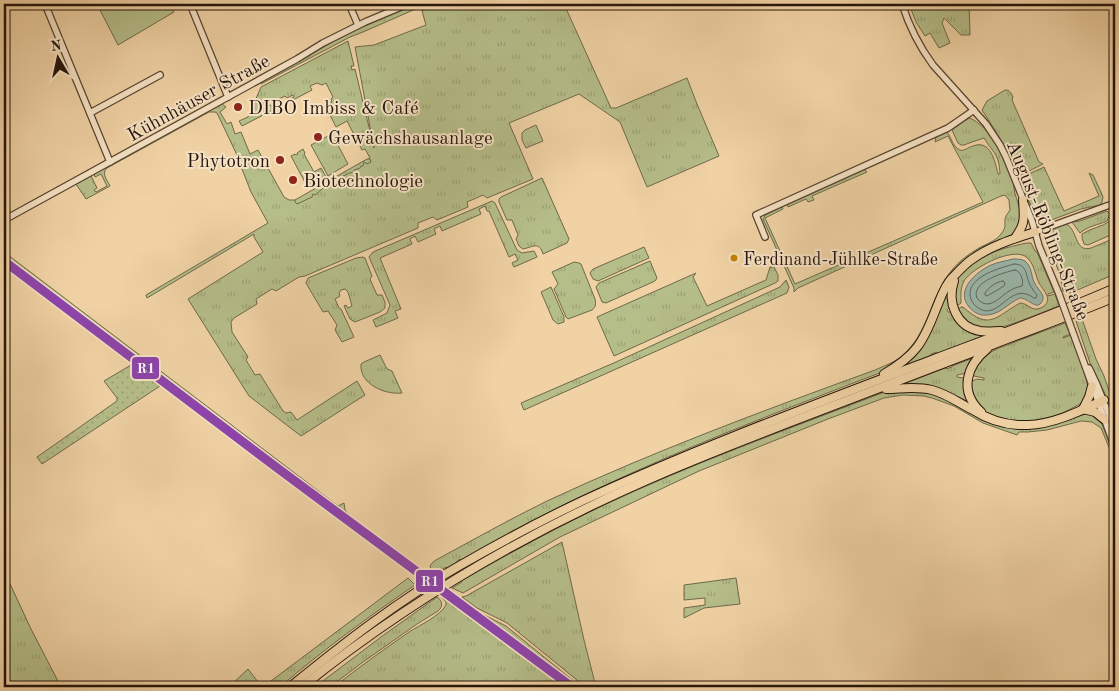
<svg xmlns="http://www.w3.org/2000/svg" width="1119" height="691" viewBox="0 0 1119 691" font-family="'Old Standard TT',serif">
<defs>
<pattern id="grass-tufts" width="24" height="20" patternUnits="userSpaceOnUse" patternTransform="scale(1.25)"><rect width="24" height="20" fill="#b5bd89"/><path d="M3 7l-1-3M5 7V3M7 7l1-3M15 17l-1-3M17 17v-4M19 17l1-3" fill="none" stroke="#9ca275"/></pattern>
<pattern id="forest-crowns" width="20" height="18" patternUnits="userSpaceOnUse" patternTransform="scale(1.25)"><rect width="20" height="18" fill="#b5bd89"/><path d="M2 6a3 3 0 1 1 6 0M12 15a3 3 0 1 1 6 0" fill="none" stroke="#9ca275"/></pattern>
<pattern id="garden-dots" width="8" height="8" patternUnits="userSpaceOnUse" patternTransform="scale(1.25)"><rect width="8" height="8" fill="#b5bd89"/><path d="M2 2h.1M6 6h.1" fill="none" stroke="#9ca275" stroke-width="1.8" stroke-linecap="round"/></pattern>
</defs>
<rect width="100%" height="100%" fill="#f0d2a4"/>
<filter id="stains"><feTurbulence type="fractalNoise" baseFrequency=".004" numOctaves="4"/><feColorMatrix values="0 0 0 0 .2 0 0 0 0 .09 0 0 0 0 .02 0 0 0 .5 -.17"/></filter>
<radialGradient id="worn" r=".72"><stop offset=".6" stop-color="#630" stop-opacity="0"/><stop offset="1" stop-color="#630" stop-opacity=".3"/></radialGradient>
<g fill="url(#grass-tufts)" stroke="#6e694a">
<polygon points="416,4 427,4 363,32 350,37 261,84 262,81 351,32"/>
<path d="M 438,4 L 564,4 L 611,108 L 616,108 L 687,78 L 697,104 L 719,156 L 647,187 L 620,122 L 579,94 L 509,123 L 533,179 L 487,198 L 483,195 L 467,202 L 468,207 L 437,220 L 433,217 L 418,223 L 418,228 L 305,276 L 299,277 L 276,291 L 272,289 L 256,299 L 257,304 L 234,318 L 231,322 L 232,332 L 248,357 L 246,360 L 255,375 L 260,374 L 283,411 L 286,413 L 291,412 L 297,420 L 357,381 L 365,395 L 301,436 L 249,396 L 188,299 L 263,252 L 254,237 L 254,234 L 147,298 L 146,295 L 268,223 L 251,192 L 242,169 L 237,155 L 217,113 L 215,112 L 209,112 L 107,168 C 101,173 107,180 110,186 L 86,199 L 76,184 L 91,176 L 97,188 L 94,190 L 96,192 L 107,186 L 101,174 L 95,177 L 94,174 L 222,104 L 226,107 L 220,112 L 227,124 L 231,122 L 235,134 L 241,132 L 250,154 L 258,150 L 284,197 L 289,200 L 297,200 L 370,158 L 365,149 L 362,150 L 347,121 L 336,127 L 330,115 L 336,112 L 336,110 L 337,108 L 336,107 L 328,111 L 325,106 L 332,102 L 331,99 L 333,97 L 326,83 L 322,85 L 317,83 L 310,86 L 312,90 L 291,101 L 290,99 L 294,97 L 293,95 L 287,98 L 285,96 L 277,100 L 275,98 L 265,104 L 267,106 L 271,105 L 273,110 L 242,126 L 239,121 L 248,117 L 261,87 L 348,41 L 354,66 L 351,66 L 352,70 L 355,69 L 374,148 L 355,47 L 374,45 L 426,25 L 422,11 Z"/>
<polygon points="909,4 969,4 970,35 961,35 944,18 942,23 950,43 939,48 930,33 925,36 916,22"/>
<path d="M 1005,90 C 1010,90 1011,93 1013,97 L 1012,100 L 1039,162 L 1043,164 L 1019,176 L 1017,175 C 1009,151 995,130 982,110 L 987,101 Z"/>
<path d="M 970,118 C 992,129 1006,158 1013,181 C 1014,186 1014,192 1016,197 C 1018,204 1021,211 1022,219 L 1015,233 L 986,247 L 962,263 L 911,352 L 886,371 L 877,374 C 736,428 594,482 463,559 L 458,560 L 456,563 L 447,568 L 446,567 L 434,574 L 431,570 L 430,566 L 433,562 L 436,560 C 473,540 510,519 547,501 C 654,451 765,410 875,370 C 884,366 895,362 902,356 C 929,333 930,296 952,270 C 959,261 969,254 979,248 C 986,244 996,241 1001,234 C 1008,226 1003,223 1006,216 C 1007,214 1009,212 1010,210 L 1009,200 L 1005,195 L 1001,196 L 798,288 L 794,292 L 794,288 L 763,219 L 765,215 L 782,206 L 783,209 L 765,218 L 795,284 L 983,202 L 948,136 L 935,142 L 936,137 L 947,132 C 951,137 953,146 958,149 C 963,153 968,147 973,146 C 991,139 995,162 998,174 L 1000,174 C 999,154 994,154 984,138 L 972,142 L 964,145 L 961,145 L 958,143 L 952,130 L 966,120 Z"/>
<polygon points="536,125 543,141 526,148 522,140 522,133 525,130"/>
<polygon points="332,134 348,164 328,176 311,145"/>
<polygon points="303,149 305,153 304,154 314,172 321,168 326,177 308,188 291,156 295,154 296,155 298,154 297,153"/>
<polygon points="1044,167 1064,211 1099,196 1089,173 1093,175 1100,190 1103,197 1102,202 1100,205 1081,209 1046,222 1043,222 1035,215 1020,181 1020,178"/>
<polygon points="864,169 867,172 812,196 814,200 808,202 806,199 788,207 787,204"/>
<path d="M 542,178 L 569,239 L 567,243 L 543,254 C 539,241 533,247 523,249 L 519,246 L 516,239 L 518,235 L 512,220 L 507,220 L 499,202 L 499,199 L 501,197 Z"/>
<polygon points="492,201 495,203 517,250 522,253 534,251 537,257 514,267 512,263 518,260 515,254 509,257 489,211 487,211 485,206 479,209 481,214 442,231 440,226 434,229 436,234 418,242 415,236 410,239 412,244 380,258 401,309 395,311 398,318 376,327 373,320 387,313 390,305 369,257 373,252"/>
<path d="M 1107,211 L 1110,214 L 1107,221 C 1098,225 1088,226 1080,233 L 1072,222 L 1080,221 Z"/>
<path d="M 1110,221 L 1115,231 L 1115,233 L 1088,245 L 1084,244 L 1082,238 L 1082,234 C 1091,228 1102,227 1110,221 Z"/>
<path d="M 1066,224 C 1078,229 1074,253 1091,248 L 1115,238 L 1115,274 L 1075,291 L 1072,290 L 1071,293 L 1069,293 L 1063,291 L 1060,275 L 1047,241 L 1048,232 L 1055,228 Z"/>
<path d="M 1027,243 L 1031,243 L 1035,251 L 1037,252 L 1054,292 L 1048,294 L 1048,296 L 1055,294 L 1059,306 C 1041,312 998,333 981,329 C 970,327 963,319 957,310 L 961,307 L 963,307 C 990,331 995,317 1020,303 C 1027,303 1031,310 1037,309 C 1039,309 1043,307 1044,306 C 1053,299 1043,290 1039,283 C 1035,274 1034,262 1025,256 C 1010,248 972,268 964,281 C 960,289 961,295 961,303 L 957,306 C 953,298 953,295 955,287 C 961,258 1002,248 1027,243 Z"/>
<polygon points="644,247 649,258 598,281 593,279 590,273 593,269"/>
<polygon points="4,252 338,506 344,503 345,510 348,514 385,544 431,576 428,578 328,503 4,258"/>
<polygon points="363,257 365,258 372,276 370,279 377,295 382,295 385,302 385,308 380,312 355,322 350,319 344,306 346,305 348,308 352,306 348,292 345,289 341,290 339,293 340,296 335,299 339,308 341,309 354,337 342,342 335,330 337,325 328,311 323,312 306,283 308,278 356,258"/>
<polygon points="650,261 657,278 655,281 606,303 602,302 596,287 599,283"/>
<path d="M 574,262 L 579,263 L 581,264 L 595,299 C 596,304 596,307 592,310 L 568,319 L 566,317 L 554,289 L 558,284 L 552,272 Z"/>
<polygon points="770,267 774,267 778,275 778,281 775,283 614,356 597,317 696,273 693,277 707,306 766,280"/>
<polygon points="786,280 789,287 787,293 524,410 521,403 616,362 780,287"/>
<polygon points="551,287 564,317 564,322 558,324 553,320 541,292"/>
<polygon points="948,288 950,307 947,310 948,312 951,312 986,335 938,353 937,352 931,354 931,356 901,367 910,359"/>
<polygon points="1082,319 1096,359 1104,376 1115,408 1115,411 1112,413 1104,392 1090,363 1076,321"/>
<polygon points="1065,323 1069,332 1070,331 1070,334 1063,337 1063,338 1071,335 1081,363 1088,386 1088,393 1082,403 1057,416 1034,422 1011,421 990,415 985,412 973,397 970,382 977,379 984,380 984,378 974,376 972,372 974,368 985,355 999,348"/>
<path d="M 380,355 L 387,369 L 392,371 L 402,393 C 385,395 359,384 361,364 L 364,362 Z"/>
<polygon points="976,357 967,373 957,375 957,377 963,378 965,380 974,408 953,396 903,385 903,384 945,368 946,369 952,367 952,366"/>
<path d="M 910,389 L 938,394 L 1001,425 L 1067,420 L 1089,413 L 1098,417 L 1101,422 L 1115,457 L 1115,462 L 1101,428 L 1092,422 L 1081,421 L 1047,430 L 1028,432 L 1019,432 L 1017,435 L 983,423 L 954,406 L 932,398 L 924,396 L 903,395 L 884,398 L 828,419 L 699,471 L 659,490 L 560,537 L 463,593 L 452,588 L 462,582 L 461,581 C 508,554 554,529 602,506 C 691,464 783,431 874,396 L 887,391 Z"/>
<polygon points="562,542 584,640 596,687 586,687 583,685 507,623 477,608 462,597 466,596"/>
<polygon points="4,571 31,629 61,687 4,687"/>
<path d="M 408,578 L 415,585 C 368,617 323,650 280,687 L 263,687 Z"/>
<polygon points="736,578 740,604 704,608 684,618 684,608 705,605 705,598 684,600 684,585"/>
<polygon points="448,590 480,613 506,626 581,687 576,687 447,591"/>
<path d="M 442,594 L 567,687 L 405,687 L 400,681 L 391,687 L 334,687 C 358,668 383,650 409,632 C 420,625 440,616 446,605 L 446,602 L 440,595 Z"/>
<path d="M 437,597 C 443,601 443,607 438,611 L 417,624 L 363,662 L 330,687 L 315,687 L 381,637 Z"/>
<polygon points="248,669 258,682 256,687 229,687"/>
</g>
<path fill="url(#forest-crowns)" stroke="#6e694a" d="M 367,159 L 370,159 L 371,162 L 367,164 L 364,162 L 363,166 L 361,166 L 360,168 L 354,170 L 354,172 C 349,172 347,175 343,176 L 342,179 L 338,179 L 336,178 L 335,182 C 326,183 322,190 315,195 L 313,194 L 312,197 L 297,204 L 295,202 L 295,200 Z"/>
<polygon fill="#b5bd89" stroke="#6e694a" points="110,4 170,4 174,12 118,45 100,10"/>
<polygon fill="url(#garden-dots)" stroke="#6e694a" points="131,365 160,386 42,464 37,457 117,401 117,398 104,381"/>
<path fill="#9ab7ab" stroke="#6c766b" d="M 1013,259 C 1017,259 1021,259 1025,261 C 1032,267 1031,275 1034,282 C 1036,287 1041,291 1043,296 C 1043,298 1043,301 1041,303 C 1036,310 1028,298 1020,298 C 1008,303 1000,315 986,315 C 980,316 973,312 969,307 C 955,290 976,272 991,265 C 998,262 1006,261 1013,259 Z"/>
<g fill="none" stroke-linecap="round" stroke-linejoin="round">
<g stroke="#60665b" stroke-width="1">
<path d="M 1014,264 C 1028,264 1025,275 1030,285 C 1032,288 1034,292 1037,295 L 1036,298 L 1034,298 C 1011,281 1001,317 982,310 C 975,307 971,302 970,295 C 969,276 1000,268 1014,264 Z"/>
<path d="M 1015,270 C 1021,271 1024,281 1022,286 C 1018,287 1014,288 1011,290 C 1003,294 996,304 987,304 C 983,304 979,301 977,298 C 970,282 1005,272 1015,270 Z"/>
<path d="M 1003,281 L 1005,283 L 1004,286 L 989,295 L 987,296 L 985,295 L 985,293 C 989,287 996,282 1003,281 Z"/>
</g>
<g stroke="#584431" stroke-width="8">
<g id="minor">
<polyline points="45,4 110,162"/>
<polyline points="190,4 228,97"/>
<polyline points="349,4 358,25"/>
<path d="M 902,4 C 909,26 919,46 933,65 L 986,124 L 1000,145 L 1006,157 L 1032,221 L 1039,246 L 1059,294"/>
<polyline points="90,113 160,75"/>
<polyline points="4,220 297,59 323,43 365,22 408,4"/>
<polyline points="1035,232 1115,203"/>
<polyline points="765,237 756,215 948,128 974,110"/>
<polyline points="1072,330 1115,448"/>
<polyline points="1089,368 1097,385 1115,430"/>
</g>
</g>
<g stroke="#26150b" stroke-width="10">
<g id="highway">
<path d="M 1015,238 C 1026,223 1024,218 1023,200"/>
<path d="M 954,281 C 947,302 956,327 980,331 C 987,332 994,331 1001,331"/>
<path d="M 884,374 C 916,355 923,343 936,309 C 940,300 944,286 952,278 C 958,272 964,265 971,260 C 990,246 1013,239 1035,232"/>
<path d="M 886,389 C 901,389 916,386 932,390 C 947,394 959,403 973,410 C 989,420 1008,426 1028,425 C 1054,424 1080,411 1104,400"/>
<polyline points="1083,409 1089,397 1092,386"/>
<polyline points="1083,409 1095,412 1105,420"/>
<path d="M 981,412 C 959,392 966,366 987,349"/>
<path d="M 290,687 C 344,643 399,600 459,566 C 499,543 540,521 582,501 C 697,448 816,404 934,359 C 995,336 1056,314 1115,288"/>
<path d="M 302,687 C 406,603 522,535 645,481 C 699,457 754,436 809,415 C 870,392 931,368 992,345 C 1033,329 1075,314 1115,297"/>
</g>
</g>
<use href="#minor" stroke="#f5e2c4" stroke-width="5.5"/>
<use href="#highway" stroke="#f0d2a4" stroke-width="8"/>
<g stroke="#584431" stroke-width="8" stroke-linecap="butt">
<polyline id="minor-bridge" points="1059,294 1072,330"/>
</g>
<use href="#minor-bridge" stroke="#f5e2c4" stroke-width="5.5"/>
<g stroke="#f5e2c4" stroke-width="12">
<polyline id="rail-1" points="4,261 276,467 572,687"/>
</g>
<use href="#rail-1" stroke="#8e44ad" stroke-width="9"/>
</g>
<g fill="#8f2418" stroke="#f5e2c4" stroke-width="2">
<circle cx="238" cy="107" r="5"/>
<circle cx="318" cy="137" r="5"/>
<circle cx="280" cy="160" r="5"/>
<circle cx="293" cy="180" r="5"/>
</g>
<circle fill="#c38203" stroke="#f5e2c4" stroke-width="2" cx="734" cy="258" r="4.5"/>
<g text-anchor="middle" stroke-width="4" stroke-linejoin="round" paint-order="stroke">
<g font-size="18" fill="#26150b" stroke="#f5e2c4" text-anchor="start">
<text x="743" y="265">Ferdinand-Jühlke-Straße</text>
</g>
<g font-size="19" fill="#26150b" stroke="#f5e2c4">
<text transform="translate(198 97) rotate(-29)" y="7">Kühnhäuser Straße</text>
<text transform="translate(1049 230) rotate(68)" y="7">August-Röbling-Straße</text>
</g>
<g font-size="19" fill="#26150b" stroke="#f5e2c4" text-anchor="start">
<text x="248" y="114">DIBO Imbiss &amp; Café</text>
<text x="328" y="144">Gewächshausanlage</text>
<text x="270" y="167" text-anchor="end">Phytotron</text>
<text x="303" y="187">Biotechnologie</text>
</g>
</g>
<g stroke="#f5e2c4" stroke-width="2">
<rect x="131" y="356" width="29" height="24" rx="5" fill="#8e44ad"/>
<rect x="415" y="569" width="29" height="24" rx="5" fill="#8e44ad"/>
</g>
<g font-size="14" text-anchor="middle" font-weight="bold" fill="#fff">
<text x="146" y="373">R1</text>
<text x="430" y="586">R1</text>
</g>
<rect width="1119" height="691" fill="none" stroke="#f0d2a4" stroke-width="20"/>
<rect x="5" y="5" width="1109" height="681" fill="none" stroke="#26150b" stroke-width="2.5"/>
<rect x="10" y="10" width="1099" height="671" fill="none" stroke="#26150b"/>
<g transform="translate(58 58) rotate(351)" stroke="#f5e2c4" stroke-width="4" paint-order="stroke">
<path d="M0-4L9 19L0 12L-9 19Z" fill="#26150b"/>
<text y="-8" font-size="14" font-weight="bold" text-anchor="middle" fill="#26150b">N</text>
</g>
<rect width="100%" height="100%" filter="url(#stains)"/>
<rect width="100%" height="100%" fill="url(#worn)"/>
</svg>
